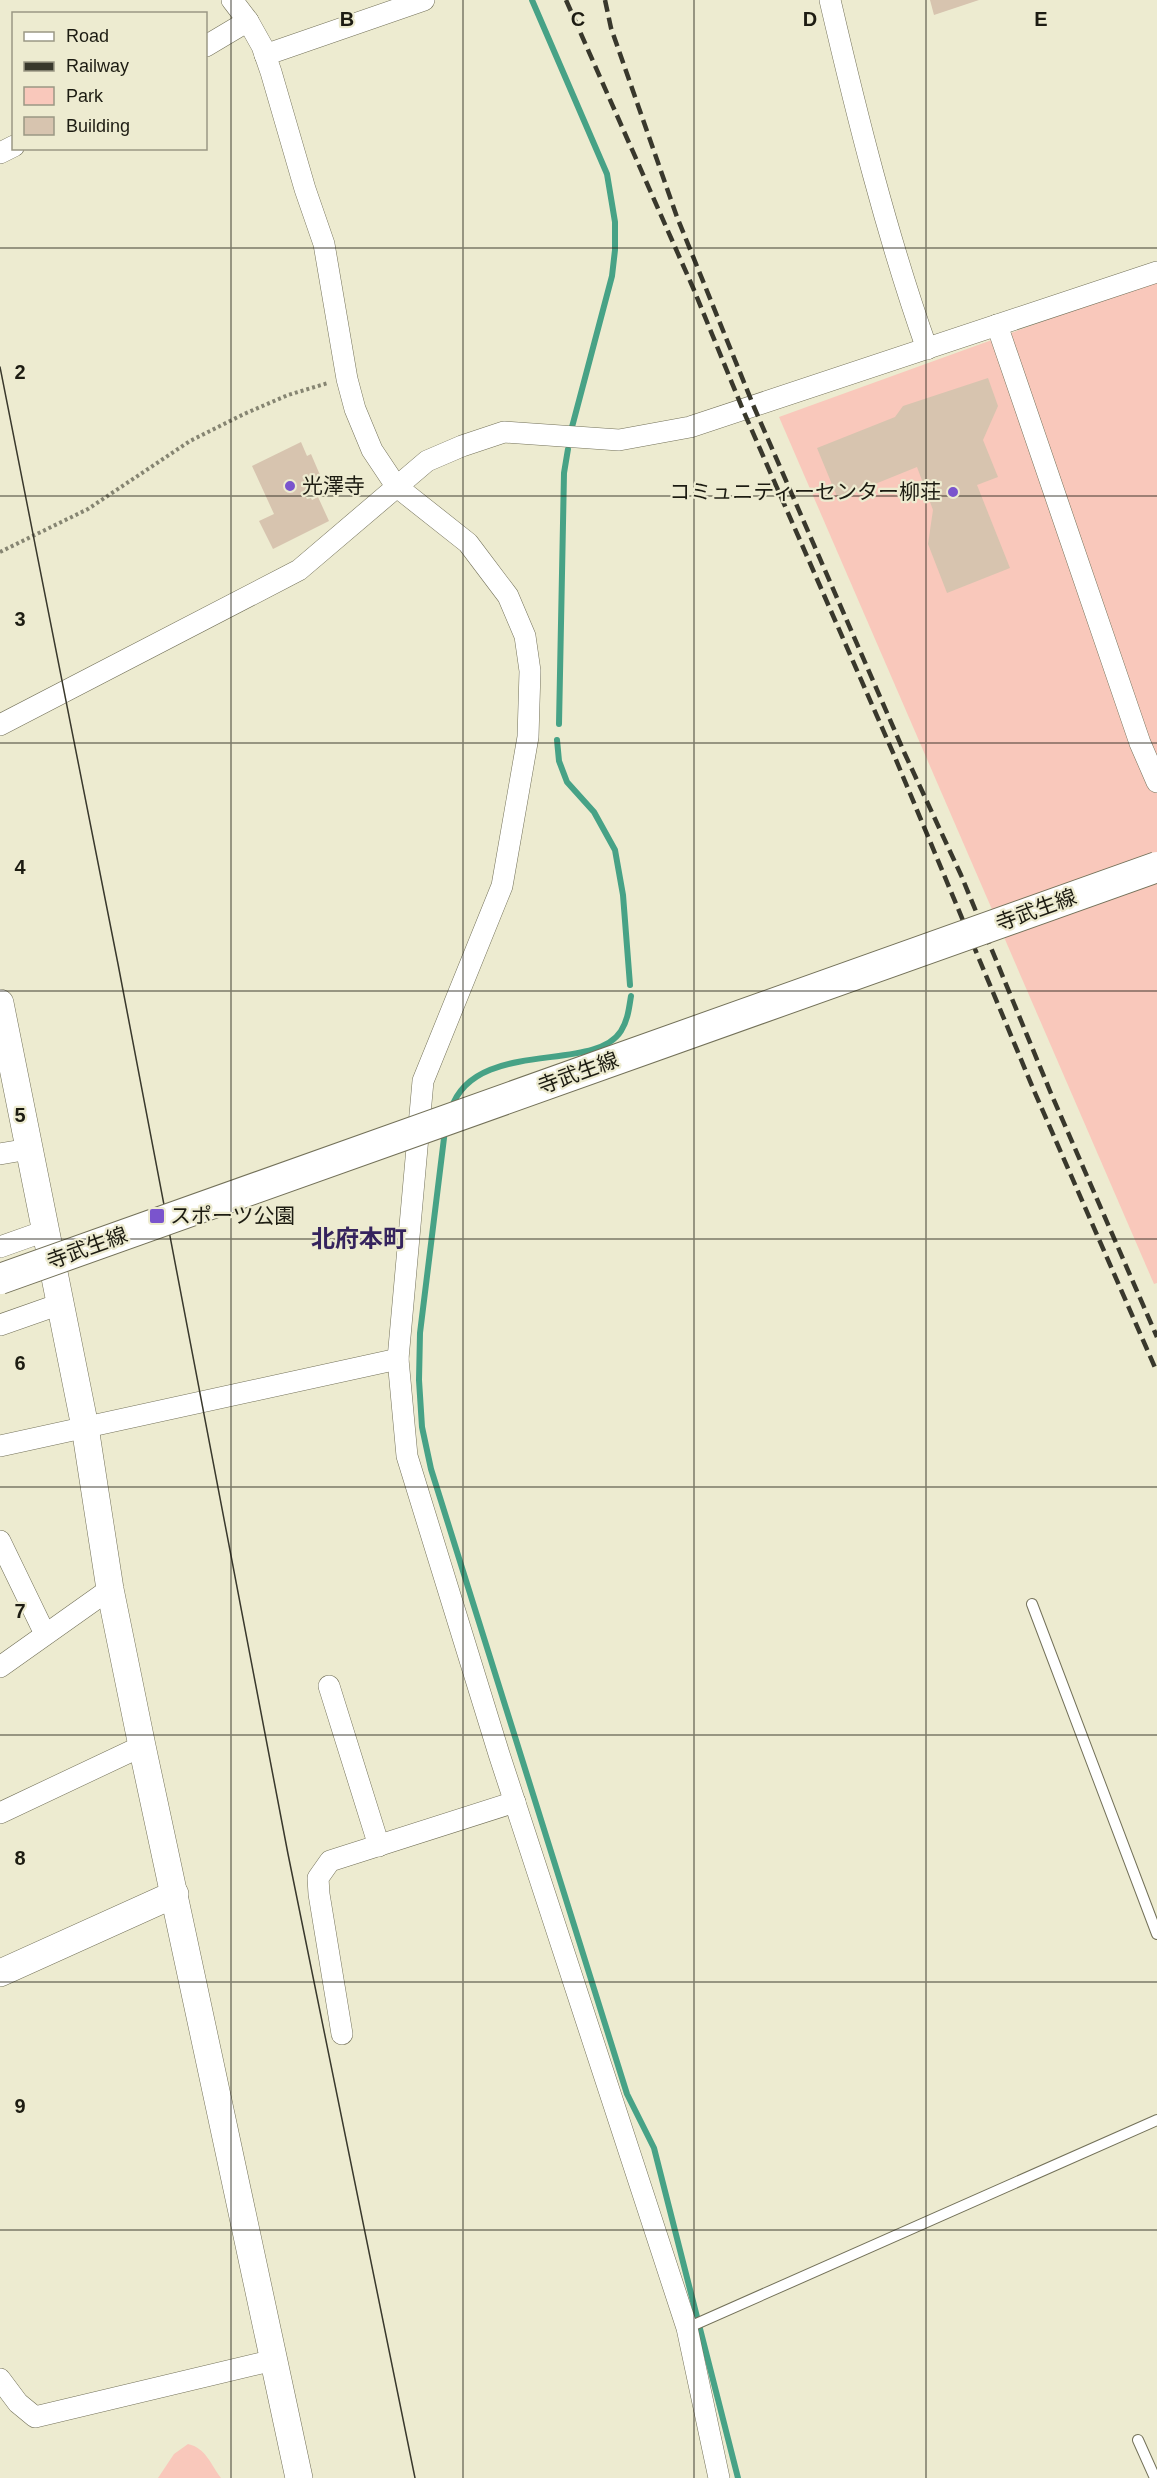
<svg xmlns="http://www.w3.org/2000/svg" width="1157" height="2478" viewBox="0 0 1157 2478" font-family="Arial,'Noto Sans JP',sans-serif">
<rect width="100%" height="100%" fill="#edebd0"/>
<g fill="#f9c8bb">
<polygon points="1157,280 1157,1283 1154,1284 779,417"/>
<path d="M 188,2444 C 206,2448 211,2465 221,2478 L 158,2478 L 174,2454 Z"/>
</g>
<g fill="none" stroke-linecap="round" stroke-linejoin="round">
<g stroke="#47a286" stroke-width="6">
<polyline points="532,0 607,174 615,222 615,250 612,276 572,427"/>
<polyline points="559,724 564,473 568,449"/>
<polyline points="557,740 559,761 567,782 594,812 615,850 623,895 630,985"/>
<path d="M 451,1109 C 475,1037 594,1074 621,1031 C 628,1020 629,1008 631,996"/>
<polyline points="445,1130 420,1333 419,1380 422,1427 431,1469 627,2094 654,2148 738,2478"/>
</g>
</g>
<g fill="#d7c4af">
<polygon points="930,0 979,0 934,15"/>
<polygon points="988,378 998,406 983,440 998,477 977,485 1010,568 947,593 928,544 933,510 917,467 838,499 817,448 895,417 903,406"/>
<polygon points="301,442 307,456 311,454 320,475 315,477 319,488 305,495 307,499 311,498 312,500 318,497 329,521 273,549 259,521 274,514 252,466"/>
</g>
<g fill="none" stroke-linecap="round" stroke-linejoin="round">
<g stroke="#737159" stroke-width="12">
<g id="service">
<polyline points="1032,1604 1157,1934"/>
<polyline points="687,2328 1157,2120"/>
<polyline points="1138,2440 1155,2478"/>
</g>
</g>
<g stroke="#737159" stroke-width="22">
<g id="minor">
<polyline points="232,0 248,21 262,46 271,72 305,189 324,244 347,379 355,409 372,450 396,486 468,543 508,596 525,636 530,671 528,737 502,886 423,1081 398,1359 407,1456 499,1754 687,2328 719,2478"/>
<path d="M 830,0 C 857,116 887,236 927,349"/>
<polyline points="206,46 248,21"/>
<polyline points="265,55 424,0"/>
<polyline points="0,153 14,146"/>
<polyline points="997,325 1140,743 1157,782"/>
<polyline points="0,725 299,570 427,461 462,446 504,432 619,440 690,427 1157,272"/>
<polyline points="0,1154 29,1149"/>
<polyline points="0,1247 45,1231"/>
<polyline points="0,1325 60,1304"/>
<polyline points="0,1446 398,1359"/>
<polyline points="0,1541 45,1634"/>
<polyline points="0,1667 110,1589"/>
<polyline points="329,1686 379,1846"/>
<polyline points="0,1813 142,1746"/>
<polyline points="342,2034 319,1894 318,1878 330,1861 515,1802"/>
<polyline points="0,2379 18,2403 35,2417 274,2360"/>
</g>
</g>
<g stroke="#737159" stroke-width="28">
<g id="tertiary">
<polyline points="0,1003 85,1427 110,1589 142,1746 299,2478"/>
<polyline points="0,1973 175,1894"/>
</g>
</g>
<polyline stroke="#868572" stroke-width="4" stroke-dasharray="3 3" stroke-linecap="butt" points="0,552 88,509 190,441 244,414 288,395 328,383"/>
<use href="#service" stroke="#fff" stroke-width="10"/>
<use href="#minor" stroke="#fff" stroke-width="21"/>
<use href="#tertiary" stroke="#fff" stroke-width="27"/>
<polyline stroke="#39382c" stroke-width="1.5" points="0,367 118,964 288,1854 415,2478"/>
<g stroke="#39382c" stroke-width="4.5" stroke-dasharray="12 6" stroke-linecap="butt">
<polyline points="566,0 694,290 743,410 894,755 1035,1093 1157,1372"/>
<polyline points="605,0 611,28 677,217 754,407 904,752 961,875 1050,1091 1157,1337"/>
</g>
<g stroke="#737159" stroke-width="32" stroke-linecap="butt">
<polyline id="secondary-bridge" points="0,1279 1157,867"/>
</g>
<use href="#secondary-bridge" stroke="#fff" stroke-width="30"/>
</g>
<path fill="none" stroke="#1d1c12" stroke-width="1.5" stroke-opacity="0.55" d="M 231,0 L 231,2478M 463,0 L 463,2478M 694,0 L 694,2478M 926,0 L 926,2478M 0,248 L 1157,248M 0,496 L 1157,496M 0,743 L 1157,743M 0,991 L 1157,991M 0,1239 L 1157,1239M 0,1487 L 1157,1487M 0,1735 L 1157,1735M 0,1982 L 1157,1982M 0,2230 L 1157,2230"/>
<g fill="#7a54cd" stroke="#edebd0" stroke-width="2">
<circle cx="290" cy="486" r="6"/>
<circle cx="953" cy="492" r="6"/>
<rect x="149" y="1208" width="16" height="16" rx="3"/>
</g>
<g text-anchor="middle" stroke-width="4.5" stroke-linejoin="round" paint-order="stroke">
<g font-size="21" fill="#1d1c12" stroke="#edebd0" text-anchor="start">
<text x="302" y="493">光澤寺</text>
<text x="941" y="499" text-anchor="end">コミュニティーセンター柳荘</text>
<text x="170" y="1223">スポーツ公園</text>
</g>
<g font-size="21" fill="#1d1c12" stroke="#edebd0">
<text transform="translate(1036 910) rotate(-20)" y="7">寺武生線</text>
<text transform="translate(578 1073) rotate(-20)" y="7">寺武生線</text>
<text transform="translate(87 1248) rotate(-20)" y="7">寺武生線</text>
</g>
<g font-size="24" font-weight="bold" fill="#35235d" stroke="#edebd0">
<text x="359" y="1247">北府本町</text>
</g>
</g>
<g font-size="20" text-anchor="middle" font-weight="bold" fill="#1d1c12" stroke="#edebd0" stroke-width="4.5" stroke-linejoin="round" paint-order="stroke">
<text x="347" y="26">B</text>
<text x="578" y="26">C</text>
<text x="810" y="26">D</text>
<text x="1041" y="26">E</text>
<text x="20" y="379">2</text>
<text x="20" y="626">3</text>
<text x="20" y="874">4</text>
<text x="20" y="1122">5</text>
<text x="20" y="1370">6</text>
<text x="20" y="1618">7</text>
<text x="20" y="1865">8</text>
<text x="20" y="2113">9</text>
</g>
<rect x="12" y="12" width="195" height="138" fill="#edebd0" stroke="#9a9884" stroke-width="1.5"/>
<rect x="24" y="32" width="30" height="9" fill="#ffffff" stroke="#9a9884" stroke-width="1.5"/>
<text x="66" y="42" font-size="18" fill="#1d1c12">Road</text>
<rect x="24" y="62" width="30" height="9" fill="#39382c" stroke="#9a9884" stroke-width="1.5"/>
<text x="66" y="72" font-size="18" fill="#1d1c12">Railway</text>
<rect x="24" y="87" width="30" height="18" fill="#f9c8bb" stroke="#9a9884" stroke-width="1.5"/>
<text x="66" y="102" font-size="18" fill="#1d1c12">Park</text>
<rect x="24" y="117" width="30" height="18" fill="#d7c4af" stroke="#9a9884" stroke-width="1.5"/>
<text x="66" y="132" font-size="18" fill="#1d1c12">Building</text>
</svg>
